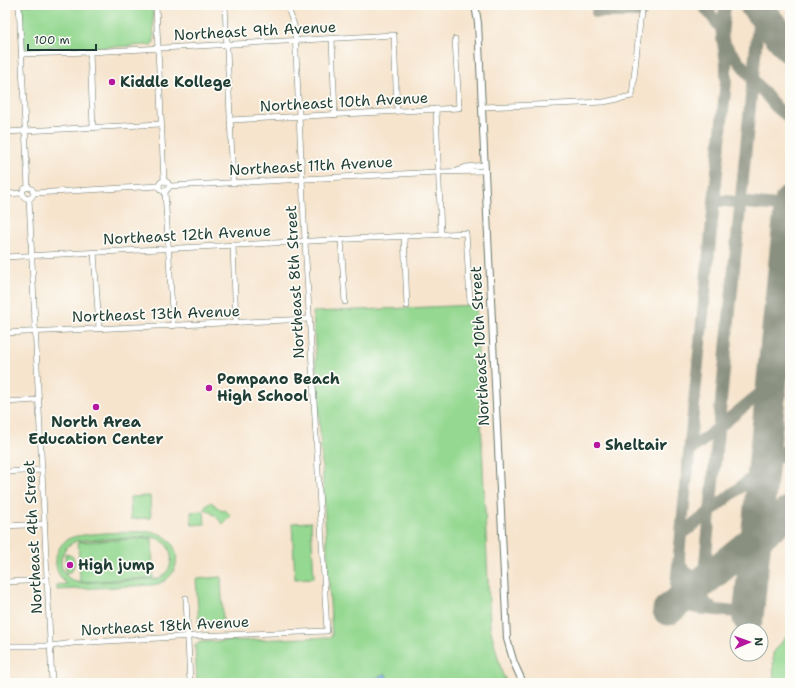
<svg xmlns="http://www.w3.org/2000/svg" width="795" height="688" viewBox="0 0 795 688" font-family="'Shantell Sans',sans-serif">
<rect width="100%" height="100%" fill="#fdfcf7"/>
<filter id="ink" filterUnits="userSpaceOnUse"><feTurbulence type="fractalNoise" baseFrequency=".025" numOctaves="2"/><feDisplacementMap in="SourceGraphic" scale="8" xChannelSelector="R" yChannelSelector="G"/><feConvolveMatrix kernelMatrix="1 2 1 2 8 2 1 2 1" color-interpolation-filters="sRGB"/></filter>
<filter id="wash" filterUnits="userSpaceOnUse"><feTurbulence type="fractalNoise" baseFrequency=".012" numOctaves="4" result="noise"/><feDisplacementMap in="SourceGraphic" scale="16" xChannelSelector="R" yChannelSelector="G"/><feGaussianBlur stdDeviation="0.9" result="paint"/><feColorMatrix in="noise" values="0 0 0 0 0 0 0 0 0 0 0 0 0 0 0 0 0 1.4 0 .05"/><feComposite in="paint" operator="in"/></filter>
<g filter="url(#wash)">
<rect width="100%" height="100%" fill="#f6e4cd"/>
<g fill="#94d891" stroke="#5a8a62" fill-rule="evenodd">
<polygon points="22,5 153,5 154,42 151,45 28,51 24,46"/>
<polygon points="476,305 490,627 502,673 507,683 197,683 195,646 200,642 332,637 313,312"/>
<polygon points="150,496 151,518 131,519 130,497"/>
<polygon points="211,502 222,511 225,510 231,516 223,524 218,519 217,517 204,508"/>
<polygon points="204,511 205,524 192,525 191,512"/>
<polygon points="311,522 314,578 295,579 292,523"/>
<path d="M 153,532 C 185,538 184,581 152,585 L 57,590 L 57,585 L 67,584 C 60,578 55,570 56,560 C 56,551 62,542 70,538 C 81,533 138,531 153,532 ZM 149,537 C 173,537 180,568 158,579 L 80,583 C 54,578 55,544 81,540 Z"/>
<polygon points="152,538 153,578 80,582 78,542"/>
<polygon points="65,553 73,557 75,563 72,571 66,574"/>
<polygon points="221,577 223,623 199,625 196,579"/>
<polygon points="790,632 790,683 774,683 773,653"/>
</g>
<polygon fill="#79ade6" stroke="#4c758d" points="385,673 390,683 368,683"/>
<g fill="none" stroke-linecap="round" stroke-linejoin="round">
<g stroke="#8a9080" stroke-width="12">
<polyline points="703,5 721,28 723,41 726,46 776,107 790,118"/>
<path d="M 725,5 L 722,36 L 726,63 L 726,81 L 676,585 C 678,610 697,608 716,610 C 723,610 732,613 738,611 C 744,610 749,604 750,598"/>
<polyline points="597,12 641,12 642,5"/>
<polyline points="714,200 790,207"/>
<polyline points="690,449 697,445 790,369"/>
<polyline points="681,535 790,447"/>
<path d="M 679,559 C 681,573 691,577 704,580"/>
<polyline points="715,610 705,603 702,594 760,5"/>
</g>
<g stroke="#8a9080" stroke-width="31">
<polyline points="755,5 790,48"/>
<polyline points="668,610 790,511"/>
<polyline points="748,618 790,201"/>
</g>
</g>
</g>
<g filter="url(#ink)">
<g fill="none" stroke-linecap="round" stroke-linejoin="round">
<g stroke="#6a776a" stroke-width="6">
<g id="minor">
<polyline points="19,5 28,187"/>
<polyline points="156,5 164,181"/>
<polyline points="225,5 233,182"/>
<polyline points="332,39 335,115"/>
<polyline points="90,52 93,128"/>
<polyline points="22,54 90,52 394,35 397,111"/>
<polyline points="482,107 604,102 632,96 641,12"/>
<polyline points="436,109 441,234"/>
<polyline points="230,120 459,108 455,39"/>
<polyline points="5,132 161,124"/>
<polyline points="457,171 466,167 484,165"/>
<circle cx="164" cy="186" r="5"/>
<polyline points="170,186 438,172 484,171"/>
<circle cx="28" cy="193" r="5.5"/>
<polyline points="165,191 173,326"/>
<polyline points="34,193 159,186"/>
<polyline points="5,194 23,193"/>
<polyline points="29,198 52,683"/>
<polyline points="404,236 407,306"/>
<polyline points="341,239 345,302"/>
<polyline points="233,245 236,323"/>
<polyline points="94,252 99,328"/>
<polyline points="5,257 466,233 470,302"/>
<polyline points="5,333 309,319"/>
<polyline points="5,402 38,400"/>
<polyline points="5,472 42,470"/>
<polyline points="5,526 45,524"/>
<polyline points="5,582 47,580"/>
<polyline points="186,598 190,683"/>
<polyline points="5,646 51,646 73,643 194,636 327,631 305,241 295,32 294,25 287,5"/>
</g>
</g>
<g stroke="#6a776a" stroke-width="8">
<polyline id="tertiary" points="475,5 478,23 507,639 514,663 523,683"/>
</g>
<use href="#minor" stroke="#fff" stroke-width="5"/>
<use href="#tertiary" stroke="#fff" stroke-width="6"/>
</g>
</g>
<g fill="#b5179e" stroke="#fdfcf7" stroke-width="1.5">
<circle cx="112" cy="82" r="4"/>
<circle cx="209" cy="388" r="4"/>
<circle cx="96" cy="407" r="4"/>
<circle cx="597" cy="445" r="4"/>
<circle cx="70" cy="565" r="4"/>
</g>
<g text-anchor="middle" stroke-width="3.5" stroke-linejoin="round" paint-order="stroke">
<g font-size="15" fill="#1f3d34" stroke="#fdfcf7">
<text transform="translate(255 31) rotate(-3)" y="5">Northeast 9th Avenue</text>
<text transform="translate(344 102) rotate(-3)" y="5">Northeast 10th Avenue</text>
<text transform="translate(311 166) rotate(-3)" y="5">Northeast 11th Avenue</text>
<text transform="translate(187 235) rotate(-3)" y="5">Northeast 12th Avenue</text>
<text transform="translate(295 282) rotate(-93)" y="5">Northeast 8th Street</text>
<text transform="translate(156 314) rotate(-2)" y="5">Northeast 13th Avenue</text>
<text transform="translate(480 346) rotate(-93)" y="5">Northeast 10th Street</text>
<text transform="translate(33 537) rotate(-93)" y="5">Northeast 4th Street</text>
<text transform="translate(165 626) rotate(-3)" y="5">Northeast 18th Avenue</text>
</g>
<g font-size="15" font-weight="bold" fill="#1f3d34" stroke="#fdfcf7" text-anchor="start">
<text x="120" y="87">Kiddle Kollege</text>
<text x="217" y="384">Pompano Beach<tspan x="217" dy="17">High School</tspan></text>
<text x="96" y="427" text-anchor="middle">North Area<tspan x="96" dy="17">Education Center</tspan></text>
<text x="605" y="450">Sheltair</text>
<text x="78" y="570">High jump</text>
</g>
</g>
<rect width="795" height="688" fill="none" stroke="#fdfcf7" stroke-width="20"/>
<g transform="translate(749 642) rotate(88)"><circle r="19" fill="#fdfcf7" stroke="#a4b0a9"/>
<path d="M0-3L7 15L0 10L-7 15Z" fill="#b5179e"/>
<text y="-6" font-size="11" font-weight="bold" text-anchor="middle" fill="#1f3d34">N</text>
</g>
<path d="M28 44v6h68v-6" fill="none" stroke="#1f3d34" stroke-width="2"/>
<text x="34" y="44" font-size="12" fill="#1f3d34" stroke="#fdfcf7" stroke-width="3" paint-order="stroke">100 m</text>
</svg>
